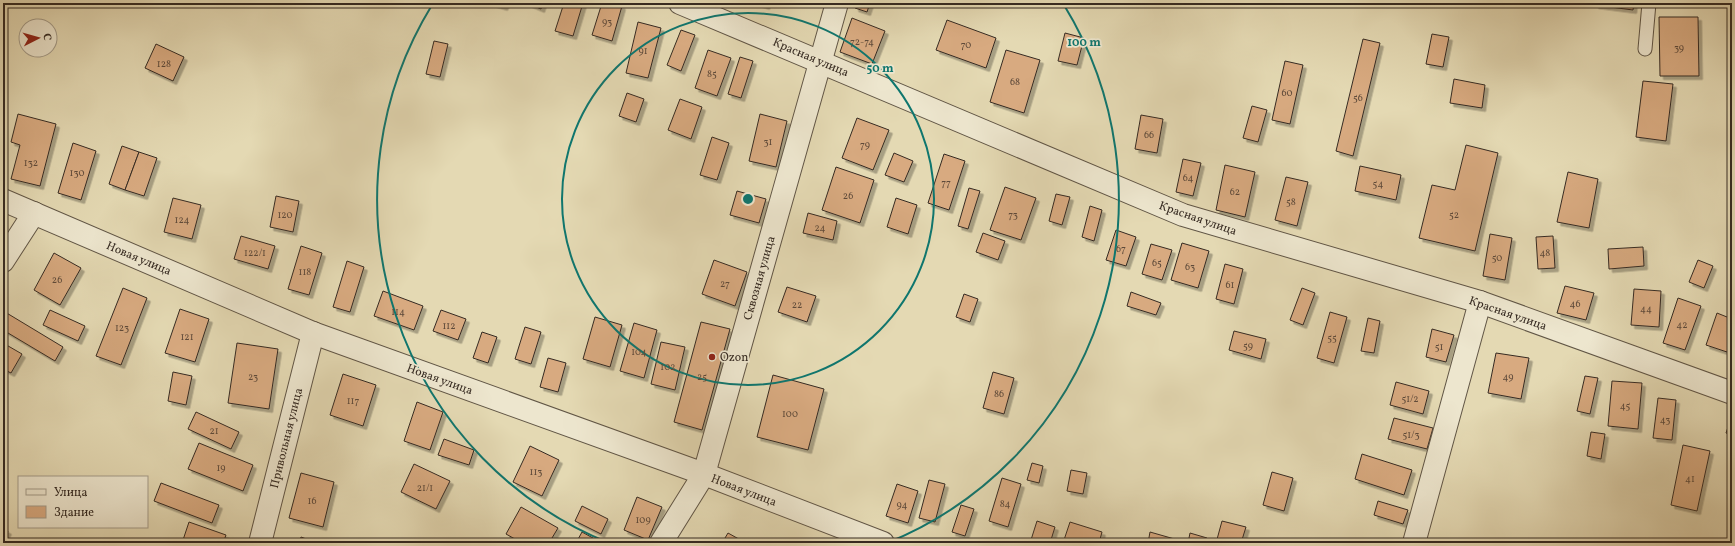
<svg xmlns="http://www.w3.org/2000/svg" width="1735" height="546" viewBox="0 0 1735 546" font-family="Vollkorn,serif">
<defs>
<filter id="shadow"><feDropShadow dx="3.5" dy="3.5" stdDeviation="0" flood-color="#0004"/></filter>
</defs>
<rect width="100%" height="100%" fill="#e4d9b3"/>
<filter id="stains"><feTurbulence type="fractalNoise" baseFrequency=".005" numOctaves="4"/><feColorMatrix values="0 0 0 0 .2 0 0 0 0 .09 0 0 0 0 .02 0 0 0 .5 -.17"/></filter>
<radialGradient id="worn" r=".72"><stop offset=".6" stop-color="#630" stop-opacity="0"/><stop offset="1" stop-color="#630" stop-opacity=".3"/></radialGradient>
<g fill="#d8aa80" stroke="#352a22" filter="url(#shadow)">
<polygon points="491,3 506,3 504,7"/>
<polygon points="529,3 543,3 541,9 529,4"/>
<polygon points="564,3 583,3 573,36 555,31"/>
<polygon points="602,3 612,3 622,6 612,41 592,35"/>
<polygon points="757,3 767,3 766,6"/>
<polygon points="856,3 870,3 867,12 855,8"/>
<polygon points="1595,3 1634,3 1633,10 1595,5"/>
<polygon points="1659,17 1698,17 1699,76 1660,76"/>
<polygon points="852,18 885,31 872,64 840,52"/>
<polygon points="947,20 996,38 986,68 936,50"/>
<polygon points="638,22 661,28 648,78 626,73"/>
<polygon points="681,30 695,35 681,71 667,65"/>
<polygon points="1065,33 1084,38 1077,65 1058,61"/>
<polygon points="1432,34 1449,37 1443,67 1426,64"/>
<polygon points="1363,39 1380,43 1353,156 1336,151"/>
<polygon points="434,41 448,44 440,77 426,74"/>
<polygon points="156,44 184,57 173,81 145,68"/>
<polygon points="708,50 731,58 717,96 695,88"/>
<polygon points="1006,50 1040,60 1024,113 990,102"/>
<polygon points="740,57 753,61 741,98 728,94"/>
<polygon points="1285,61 1303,65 1290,124 1272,120"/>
<polygon points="1454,79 1485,85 1482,108 1450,103"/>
<polygon points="1643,81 1673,84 1666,141 1636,137"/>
<polygon points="627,93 644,99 636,122 619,116"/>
<polygon points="680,99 702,107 691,139 668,130"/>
<polygon points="1252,106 1267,110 1258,142 1243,138"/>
<polygon points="18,114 56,124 40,186 11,179 20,145 11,142"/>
<polygon points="760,114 787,121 776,167 749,161"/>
<polygon points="1141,115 1163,119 1157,153 1135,149"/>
<polygon points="857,118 889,130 873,170 842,158"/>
<polygon points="712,137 729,143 717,180 700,175"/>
<polygon points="73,143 96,151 81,200 58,193"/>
<polygon points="1466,145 1498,153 1475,251 1419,238 1432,185 1455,190"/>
<polygon points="122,146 139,152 125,190 109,184"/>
<polygon points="139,152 157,158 144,196 125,190"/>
<polygon points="894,153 913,161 904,182 885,175"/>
<polygon points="944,154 965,161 949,210 928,203"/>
<polygon points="1183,159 1201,163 1193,196 1176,192"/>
<polygon points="1225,165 1255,172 1245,217 1216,210"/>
<polygon points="1360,166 1401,175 1396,200 1355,191"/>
<polygon points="836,167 874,180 860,223 822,210"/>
<polygon points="1568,172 1598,179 1589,228 1557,222"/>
<polygon points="1286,177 1308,182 1297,226 1275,220"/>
<polygon points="1005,187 1036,198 1021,240 990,230"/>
<polygon points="969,188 980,191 968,229 958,226"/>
<polygon points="737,191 766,199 759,223 730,215"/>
<polygon points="1056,194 1070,197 1062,225 1049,221"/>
<polygon points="276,196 299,201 293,232 270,227"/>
<polygon points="173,198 201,205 192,239 164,232"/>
<polygon points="896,198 917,205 908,234 887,227"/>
<polygon points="1090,206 1102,210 1094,241 1082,237"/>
<polygon points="808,213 837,221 833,240 803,233"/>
<polygon points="1116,230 1136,237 1126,266 1106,260"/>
<polygon points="983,233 1005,241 998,260 976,252"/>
<polygon points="1490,234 1512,238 1505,280 1483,276"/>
<polygon points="241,236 275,246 268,269 234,259"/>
<polygon points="1553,236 1555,268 1538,269 1536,237"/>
<polygon points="1182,243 1209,251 1198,288 1171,280"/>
<polygon points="1151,244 1172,250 1162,280 1142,274"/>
<polygon points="301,246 322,253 309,295 288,289"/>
<polygon points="1643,247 1644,266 1609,269 1608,249"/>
<polygon points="54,253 81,268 60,305 34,290"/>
<polygon points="714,260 747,272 735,306 702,294"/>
<polygon points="1698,260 1713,266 1704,288 1689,282"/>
<polygon points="347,261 364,267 350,312 333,307"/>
<polygon points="1225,264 1243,269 1234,304 1216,299"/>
<polygon points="1565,286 1594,293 1586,320 1557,313"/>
<polygon points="787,287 816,296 807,322 778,312"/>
<polygon points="123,288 147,298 121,365 96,356"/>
<polygon points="1302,288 1315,293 1303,325 1290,320"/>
<polygon points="1634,289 1661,291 1659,327 1631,325"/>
<polygon points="383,291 423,306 414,330 374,316"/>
<polygon points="1131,292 1161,303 1156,315 1127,306"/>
<polygon points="964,294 978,299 970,322 956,317"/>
<polygon points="1678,298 1701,306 1685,350 1663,343"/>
<polygon points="180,309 209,319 195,362 165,353"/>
<polygon points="50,310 85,326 78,341 43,325"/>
<polygon points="441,310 466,319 458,340 433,331"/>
<polygon points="5,312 63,347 55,361 3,330 3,316"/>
<polygon points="1330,312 1347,317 1334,363 1317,358"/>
<polygon points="1717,313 1732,319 1732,339 1727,352 1706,345"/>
<polygon points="595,317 622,325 610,367 583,359"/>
<polygon points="1368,318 1380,321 1374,353 1361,351"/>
<polygon points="701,322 730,329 702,430 674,422"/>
<polygon points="634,323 657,330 644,378 620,371"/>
<polygon points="525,327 541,332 531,364 515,359"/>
<polygon points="1432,329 1454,335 1446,362 1426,357"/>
<polygon points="1234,331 1266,339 1261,359 1229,350"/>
<polygon points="482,332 497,337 488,363 473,358"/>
<polygon points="661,342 685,347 675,390 651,384"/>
<polygon points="3,343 22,354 11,373 3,369"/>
<polygon points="237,343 278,349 269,409 228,403"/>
<polygon points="1496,353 1529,358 1521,399 1488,393"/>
<polygon points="548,358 566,363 558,392 540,387"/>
<polygon points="173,372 192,376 186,405 168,401"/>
<polygon points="993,372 1014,378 1004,414 983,408"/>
<polygon points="343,374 376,385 363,426 330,415"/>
<polygon points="773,375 824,389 808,450 757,437"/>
<polygon points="1585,376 1598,378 1590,414 1577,411"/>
<polygon points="1612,381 1642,383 1638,429 1608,426"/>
<polygon points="1396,382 1429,391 1423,414 1390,405"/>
<polygon points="1658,398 1676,400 1672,440 1653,438"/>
<polygon points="417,402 443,412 430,450 404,441"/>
<polygon points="196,412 239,432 231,449 188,429"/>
<polygon points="1732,415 1732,435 1726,433"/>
<polygon points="1394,418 1433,428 1427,449 1388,439"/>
<polygon points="1591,432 1605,434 1601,459 1587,456"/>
<polygon points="444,439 474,450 469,465 438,455"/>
<polygon points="199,443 253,465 243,491 188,469"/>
<polygon points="1683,445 1710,451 1697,511 1671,505"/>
<polygon points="530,446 559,460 542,496 513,482"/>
<polygon points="1362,454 1412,470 1404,495 1355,479"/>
<polygon points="1032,463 1043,466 1039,483 1027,480"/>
<polygon points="414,464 450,481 436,509 401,492"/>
<polygon points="1071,470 1087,473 1083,494 1067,491"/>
<polygon points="1272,472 1293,478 1284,511 1263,505"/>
<polygon points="301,473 334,482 323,527 289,518"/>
<polygon points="1002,478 1021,484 1008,527 989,521"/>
<polygon points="929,480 945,484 935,522 919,518"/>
<polygon points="161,483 219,505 212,523 154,501"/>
<polygon points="897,484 918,491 908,523 886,516"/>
<polygon points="637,497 662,507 648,540 624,530"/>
<polygon points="1378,501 1408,510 1403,524 1374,515"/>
<polygon points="961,505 974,509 965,536 952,532"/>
<polygon points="582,506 608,519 601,534 575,521"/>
<polygon points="521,507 558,528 549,543 522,543 506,534"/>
<polygon points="1037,521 1055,527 1050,543 1030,543"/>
<polygon points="1222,521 1246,527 1241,543 1216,543"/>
<polygon points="189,522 226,535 223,543 182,543"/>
<polygon points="1070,522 1102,532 1099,543 1063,543"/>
<polygon points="3,528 8,531 3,540"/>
<polygon points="582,532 602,543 576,543"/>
<polygon points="1150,532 1178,540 1177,543 1148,543"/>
<polygon points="728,533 746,543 722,543"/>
<polygon points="1190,533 1207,538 1206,543 1188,543"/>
<polygon points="301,537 317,543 299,543"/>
</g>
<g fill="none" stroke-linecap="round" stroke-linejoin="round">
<g stroke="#615646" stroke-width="15">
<polyline id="service" points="1645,49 1649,3"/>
</g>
<g stroke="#615646" stroke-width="24">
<g id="minor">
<polyline points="680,3 1183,215 1480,302 1732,393"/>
<polyline points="3,200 313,333 704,474 883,543"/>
<polyline points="3,261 34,213"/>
<polyline points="260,543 313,333"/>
<polyline points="661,543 704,474 837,3"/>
<polyline points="1414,543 1480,302"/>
</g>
</g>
<use href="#service" stroke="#ede6ce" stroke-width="13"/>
<use href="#minor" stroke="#ede6ce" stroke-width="22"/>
</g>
<g fill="none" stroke="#0f766e" stroke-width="2">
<circle cx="748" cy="199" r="186"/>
<path d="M609 543A371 371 0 0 1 432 5M1064 5A371 371 0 0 1 887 543"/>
</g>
<circle fill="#8f2418" stroke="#ede6ce" stroke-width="1.5" cx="712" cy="357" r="4"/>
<g text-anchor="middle" stroke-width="3.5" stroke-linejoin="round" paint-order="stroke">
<g font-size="10" fill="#5e4a3a">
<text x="607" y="25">93</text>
<text x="862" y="45">72-74</text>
<text x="966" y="48">70</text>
<text x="1679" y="51">39</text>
<text x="643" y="54">91</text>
<text x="164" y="67">128</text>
<text x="712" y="77">85</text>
<text x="1015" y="85">68</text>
<text x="1287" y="96">60</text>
<text x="1358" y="101">56</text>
<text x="1149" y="138">66</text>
<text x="768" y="145">31</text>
<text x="865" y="148">79</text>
<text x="31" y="166">132</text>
<text x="77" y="176">130</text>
<text x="1188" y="181">64</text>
<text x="946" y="186">77</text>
<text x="1378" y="187">54</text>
<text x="1235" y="195">62</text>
<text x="848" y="199">26</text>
<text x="1291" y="205">58</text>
<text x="285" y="218">120</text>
<text x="1013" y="218">73</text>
<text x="1454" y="218">52</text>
<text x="182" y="223">124</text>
<text x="820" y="231">24</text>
<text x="1121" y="252">67</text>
<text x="255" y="256">122/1</text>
<text x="1545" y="256">48</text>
<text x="1497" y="261">50</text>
<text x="1157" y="266">65</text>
<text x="1190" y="270">63</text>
<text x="305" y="275">118</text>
<text x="57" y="283">26</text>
<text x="725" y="287">27</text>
<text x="1230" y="288">61</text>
<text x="1575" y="307">46</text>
<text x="797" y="308">22</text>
<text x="1646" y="312">44</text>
<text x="398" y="315">114</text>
<text x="1682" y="328">42</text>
<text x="449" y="329">112</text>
<text x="122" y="331">123</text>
<text x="187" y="340">121</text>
<text x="1332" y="341">55</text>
<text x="1248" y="349">59</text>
<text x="1439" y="350">51</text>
<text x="639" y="355">104</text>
<text x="668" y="370">102</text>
<text x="253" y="380">23</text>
<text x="702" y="380">25</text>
<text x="1508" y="380">49</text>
<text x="999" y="397">86</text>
<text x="1410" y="402">51/2</text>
<text x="353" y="404">117</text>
<text x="1625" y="409">45</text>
<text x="790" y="417">100</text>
<text x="1665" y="423">43</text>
<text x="214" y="434">21</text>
<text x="1411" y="438">51/3</text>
<text x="221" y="471">19</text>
<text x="536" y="475">113</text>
<text x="1690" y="482">41</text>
<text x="425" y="491">21/1</text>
<text x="312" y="504">16</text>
<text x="1005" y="507">84</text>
<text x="902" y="508">94</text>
<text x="643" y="523">109</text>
</g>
<g font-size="12" fill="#352a22" stroke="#ede6ce">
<text transform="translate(811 57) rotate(23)" y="4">Красная улица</text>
<text transform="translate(1198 218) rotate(19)" y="4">Красная улица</text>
<text transform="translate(139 258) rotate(23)" y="4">Новая улица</text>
<text transform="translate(759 278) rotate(-74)" y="4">Сквозная улица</text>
<text transform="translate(1508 313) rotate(19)" y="4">Красная улица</text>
<text transform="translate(440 379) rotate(20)" y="4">Новая улица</text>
<text transform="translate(286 438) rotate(-76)" y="4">Привольная улица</text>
<text transform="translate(744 490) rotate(21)" y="4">Новая улица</text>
</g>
<g font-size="12" fill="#352a22" stroke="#ede6ce" text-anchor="start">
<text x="720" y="361">Ozon</text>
</g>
</g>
<circle cx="748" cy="199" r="6" fill="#0f766e" stroke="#ede6ce" stroke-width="2"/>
<g font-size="12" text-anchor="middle" font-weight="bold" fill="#0f766e" stroke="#ede6ce" stroke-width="3.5" stroke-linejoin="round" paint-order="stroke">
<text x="1084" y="46">100 m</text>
<text x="880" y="72">50 m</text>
</g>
<rect width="1735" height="546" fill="none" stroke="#e4d9b3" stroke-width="16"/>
<rect x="4" y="4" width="1727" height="538" fill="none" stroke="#352a22" stroke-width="2"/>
<rect x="8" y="8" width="1719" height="530" fill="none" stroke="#352a22"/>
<rect x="18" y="476" width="130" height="52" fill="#ede6ce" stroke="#a39b89"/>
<rect x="26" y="489" width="20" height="6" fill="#ede6ce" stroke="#a39b89"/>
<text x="54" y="496" font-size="12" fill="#352a22">Улица</text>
<rect x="26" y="506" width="20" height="12" fill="#d8aa80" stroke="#a39b89"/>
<text x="54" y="516" font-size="12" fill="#352a22">Здание</text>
<g transform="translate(38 38) rotate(84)"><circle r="19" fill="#ede6ce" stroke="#a39b89"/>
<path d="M0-3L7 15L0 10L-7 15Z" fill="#8f2418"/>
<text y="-6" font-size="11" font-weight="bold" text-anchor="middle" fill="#352a22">С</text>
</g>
<rect width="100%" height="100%" filter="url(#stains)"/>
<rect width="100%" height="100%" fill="url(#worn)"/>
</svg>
